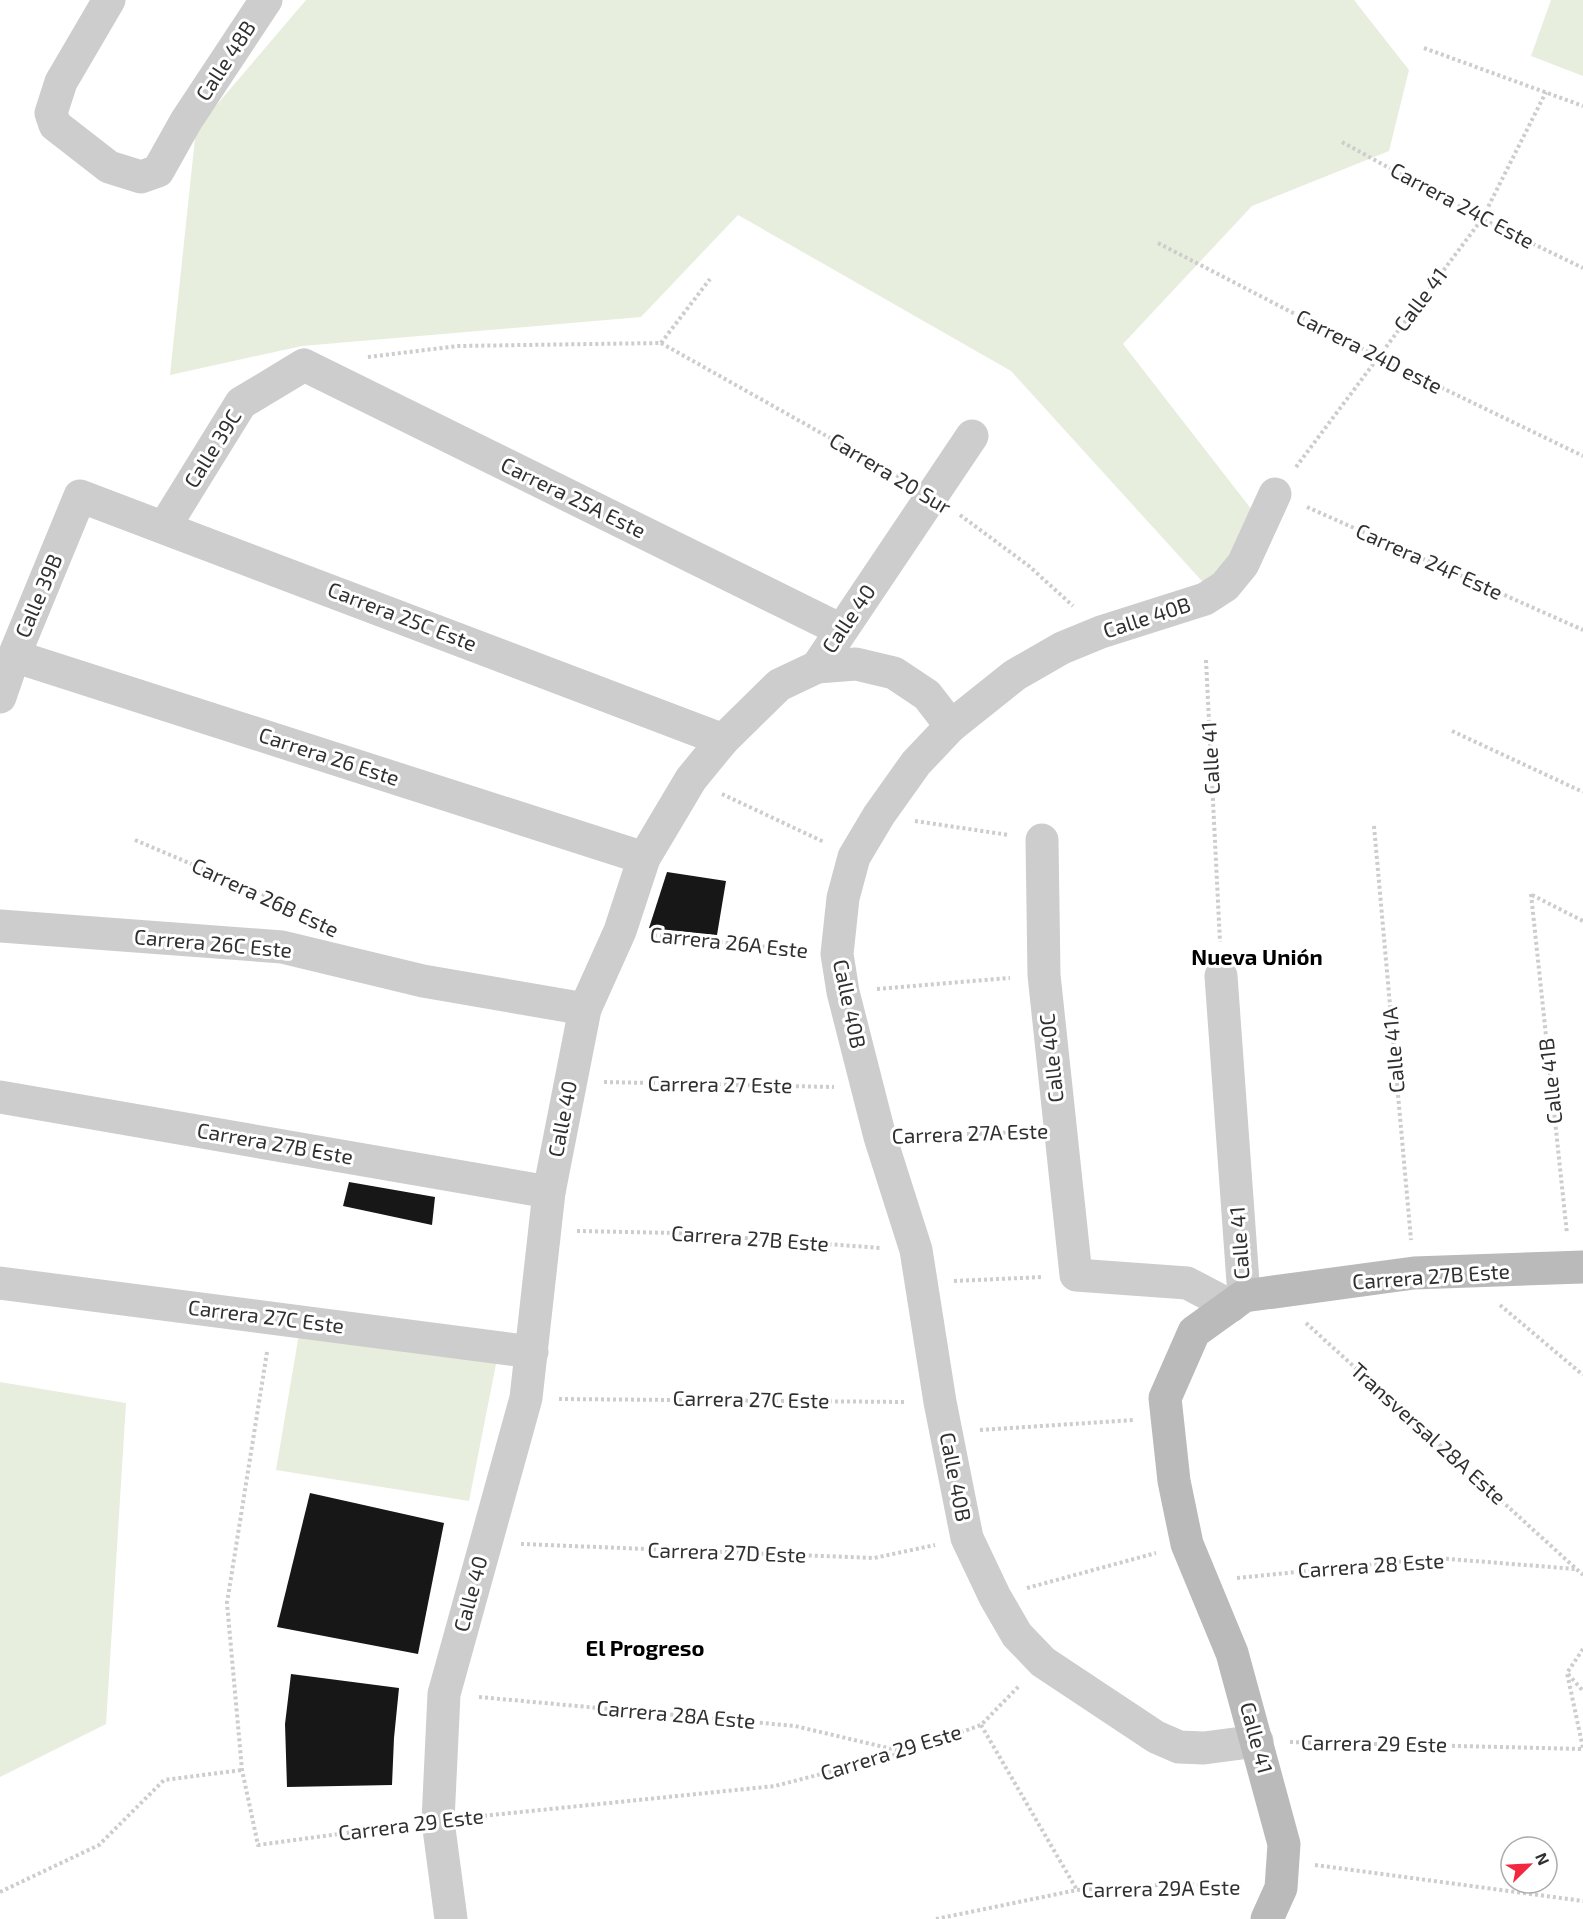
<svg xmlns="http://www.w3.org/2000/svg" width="1583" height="1919" viewBox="0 0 1583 1919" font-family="'Exo 2',sans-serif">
<rect width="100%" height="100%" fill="#fff"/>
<g fill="#e7eedd">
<polygon points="306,0 1354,0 1409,70 1389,151 1252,206 1123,344 1259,519 1210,590 1011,371 738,215 641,317 302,346 170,375 196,129"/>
<polygon points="1551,0 1583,0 1583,76 1531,56"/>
<polygon points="300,1328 499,1349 469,1501 276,1470"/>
<polygon points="0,1382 126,1403 106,1724 0,1777"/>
</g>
<g fill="#171717">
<polygon points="667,872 726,881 717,935 649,928"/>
<polygon points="349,1182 435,1197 432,1225 343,1206"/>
<polygon points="310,1493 444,1523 418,1654 277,1627"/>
<polygon points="291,1674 399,1688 394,1738 392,1785 287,1787 285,1724"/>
</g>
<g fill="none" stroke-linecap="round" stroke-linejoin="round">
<g stroke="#cdcdcd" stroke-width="4" stroke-dasharray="3 3" stroke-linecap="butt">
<polyline points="1424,48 1583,106"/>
<polyline points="1342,142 1482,219 1583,268"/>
<polyline points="1158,243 1378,357 1583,456"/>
<polyline points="661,343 903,479"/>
<polyline points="661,343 710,279"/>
<polyline points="368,357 458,346 661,343"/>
<polyline points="1296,467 1482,219 1546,92"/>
<polyline points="1307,507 1583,630"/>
<polyline points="960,515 1029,566 1073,606"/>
<polyline points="1206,660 1220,942"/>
<polyline points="1452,731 1583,792"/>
<polyline points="722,794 824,842"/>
<polyline points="915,821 1009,835"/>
<polyline points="1374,826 1411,1240"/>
<polyline points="135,840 316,917"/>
<polyline points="1531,894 1567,1234"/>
<polyline points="1532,895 1583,921"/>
<polyline points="654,935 804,951"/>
<polyline points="877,989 1010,978"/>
<polyline points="604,1082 834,1087"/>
<polyline points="913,1136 1026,1132"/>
<polyline points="577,1231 675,1233 881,1248"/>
<polyline points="954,1281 1043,1277"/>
<polyline points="1500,1305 1583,1375"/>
<polyline points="1306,1323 1583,1575"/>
<polyline points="267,1352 227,1603 242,1770 258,1845 405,1825"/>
<polyline points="559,1399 906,1402"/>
<polyline points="980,1430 1134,1420"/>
<polyline points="521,1544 874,1558 935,1545"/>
<polyline points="1237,1578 1436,1558 1576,1569"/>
<polyline points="1027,1588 1156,1553"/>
<polyline points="1583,1649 1567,1673 1583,1748"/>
<polyline points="1568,1674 1583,1691"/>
<polyline points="479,1697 795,1726 905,1752"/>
<polyline points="981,1725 1077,1890"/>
<polyline points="1290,1742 1583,1749"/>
<polyline points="472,1817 775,1786 906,1752 981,1725 1019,1686"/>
<polyline points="1315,1865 1583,1901"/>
<polyline points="0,1892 99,1845 164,1780 242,1770"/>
<polyline points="936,1919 1077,1890 1175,1884 1244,1886"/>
</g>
<g stroke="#cdcdcd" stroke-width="33">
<polyline points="109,0 61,82 51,113 55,125 109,167 141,177 158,171 186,121 266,0"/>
<polyline points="165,526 241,403 304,365 841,630"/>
<polyline points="14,656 644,858"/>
<polyline points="817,667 856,664 894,673 927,695 951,726"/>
<polyline points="0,697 14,656 80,496 723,740"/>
<polyline points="1042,840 1044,975 1076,1275 1187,1283 1231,1306"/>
<polyline points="0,926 282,947 423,981 585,1009"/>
<polyline points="1221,976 1244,1296"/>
<polyline points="0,1097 549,1192"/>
<polyline points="0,1283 532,1352"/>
<polyline points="1257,1741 1204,1748 1179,1747 1156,1737 1043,1662 1017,1635 995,1597 967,1538 940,1402 916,1250 880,1137 843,992 837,954 843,898 854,857 879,815 916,763 951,726 1015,675 1062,648 1101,632 1205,599 1225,586 1243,564 1275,494"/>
<polyline points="451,1919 438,1821 444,1694 526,1398 549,1192 585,1009 620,931 644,858 691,779 723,740 779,685 817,667 972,436"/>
</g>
<polyline stroke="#bababa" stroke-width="33" points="1267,1919 1281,1888 1284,1844 1232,1653 1187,1544 1174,1481 1165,1398 1194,1332 1244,1296 1414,1273 1583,1267"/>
</g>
<g text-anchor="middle" stroke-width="6" stroke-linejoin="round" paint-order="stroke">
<g font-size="21" fill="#303030" stroke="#fff">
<text transform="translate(226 61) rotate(-57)" y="7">Calle 48B</text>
<text transform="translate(1462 206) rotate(28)" y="7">Carrera 24C Este</text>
<text transform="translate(1421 300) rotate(-53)" y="7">Calle 41</text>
<text transform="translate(1369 352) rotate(27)" y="7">Carrera 24D este</text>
<text transform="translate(213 449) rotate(-58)" y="7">Calle 39C</text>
<text transform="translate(890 474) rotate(31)" y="7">Carrera 20 Sur</text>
<text transform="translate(573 498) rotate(26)" y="7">Carrera 25A Este</text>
<text transform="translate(1429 562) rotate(24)" y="7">Carrera 24F Este</text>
<text transform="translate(39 596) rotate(-67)" y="7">Calle 39B</text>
<text transform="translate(402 617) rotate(21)" y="7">Carrera 25C Este</text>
<text transform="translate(1147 618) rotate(-18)" y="7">Calle 40B</text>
<text transform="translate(849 619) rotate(-56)" y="7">Calle 40</text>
<text transform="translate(329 757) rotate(18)" y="7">Carrera 26 Este</text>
<text transform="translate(1211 758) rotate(-93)" y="7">Calle 41</text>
<text transform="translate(265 898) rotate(25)" y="7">Carrera 26B Este</text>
<text transform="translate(729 943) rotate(6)" y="7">Carrera 26A Este</text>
<text transform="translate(213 944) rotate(5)" y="7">Carrera 26C Este</text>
<text transform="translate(849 1004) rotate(78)" y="7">Calle 40B</text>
<text transform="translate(1394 1050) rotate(-95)" y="7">Calle 41A</text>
<text transform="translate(1052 1058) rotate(-96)" y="7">Calle 40C</text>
<text transform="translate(1551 1081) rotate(-96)" y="7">Calle 41B</text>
<text transform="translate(720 1085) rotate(1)" y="7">Carrera 27 Este</text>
<text transform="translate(563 1119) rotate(-79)" y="7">Calle 40</text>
<text transform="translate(970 1134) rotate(-2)" y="7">Carrera 27A Este</text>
<text transform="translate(275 1144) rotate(10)" y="7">Carrera 27B Este</text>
<text transform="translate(750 1239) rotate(4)" y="7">Carrera 27B Este</text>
<text transform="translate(1240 1243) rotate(-94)" y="7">Calle 41</text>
<text transform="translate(1431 1277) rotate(-4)" y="7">Carrera 27B Este</text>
<text transform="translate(266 1317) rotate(7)" y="7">Carrera 27C Este</text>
<text transform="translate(751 1400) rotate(1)" y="7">Carrera 27C Este</text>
<text transform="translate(1428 1434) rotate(42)" y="7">Transversal 28A Este</text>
<text transform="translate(955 1477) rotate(79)" y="7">Calle 40B</text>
<text transform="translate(727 1553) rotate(2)" y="7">Carrera 27D Este</text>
<text transform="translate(1371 1566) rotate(-4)" y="7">Carrera 28 Este</text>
<text transform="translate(471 1594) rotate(-75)" y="7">Calle 40</text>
<text transform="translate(676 1715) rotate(5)" y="7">Carrera 28A Este</text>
<text transform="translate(1256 1738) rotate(75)" y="7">Calle 41</text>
<text transform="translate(1374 1744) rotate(1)" y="7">Carrera 29 Este</text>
<text transform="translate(891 1753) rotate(-17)" y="7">Carrera 29 Este</text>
<text transform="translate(411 1825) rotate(-7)" y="7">Carrera 29 Este</text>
<text transform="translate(1161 1889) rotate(-1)" y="7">Carrera 29A Este</text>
</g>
<g font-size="22" font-weight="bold" fill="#000" stroke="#fff">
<text x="1257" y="965">Nueva Unión</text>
<text x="645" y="1656">El Progreso</text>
</g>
</g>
<g transform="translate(1529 1865) rotate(66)"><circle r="28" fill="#ffffff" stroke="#acacac" stroke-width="1.5"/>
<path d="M0-4.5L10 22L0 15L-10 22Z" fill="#f1283f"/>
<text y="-9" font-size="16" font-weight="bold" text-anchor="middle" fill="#303030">N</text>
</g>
</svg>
